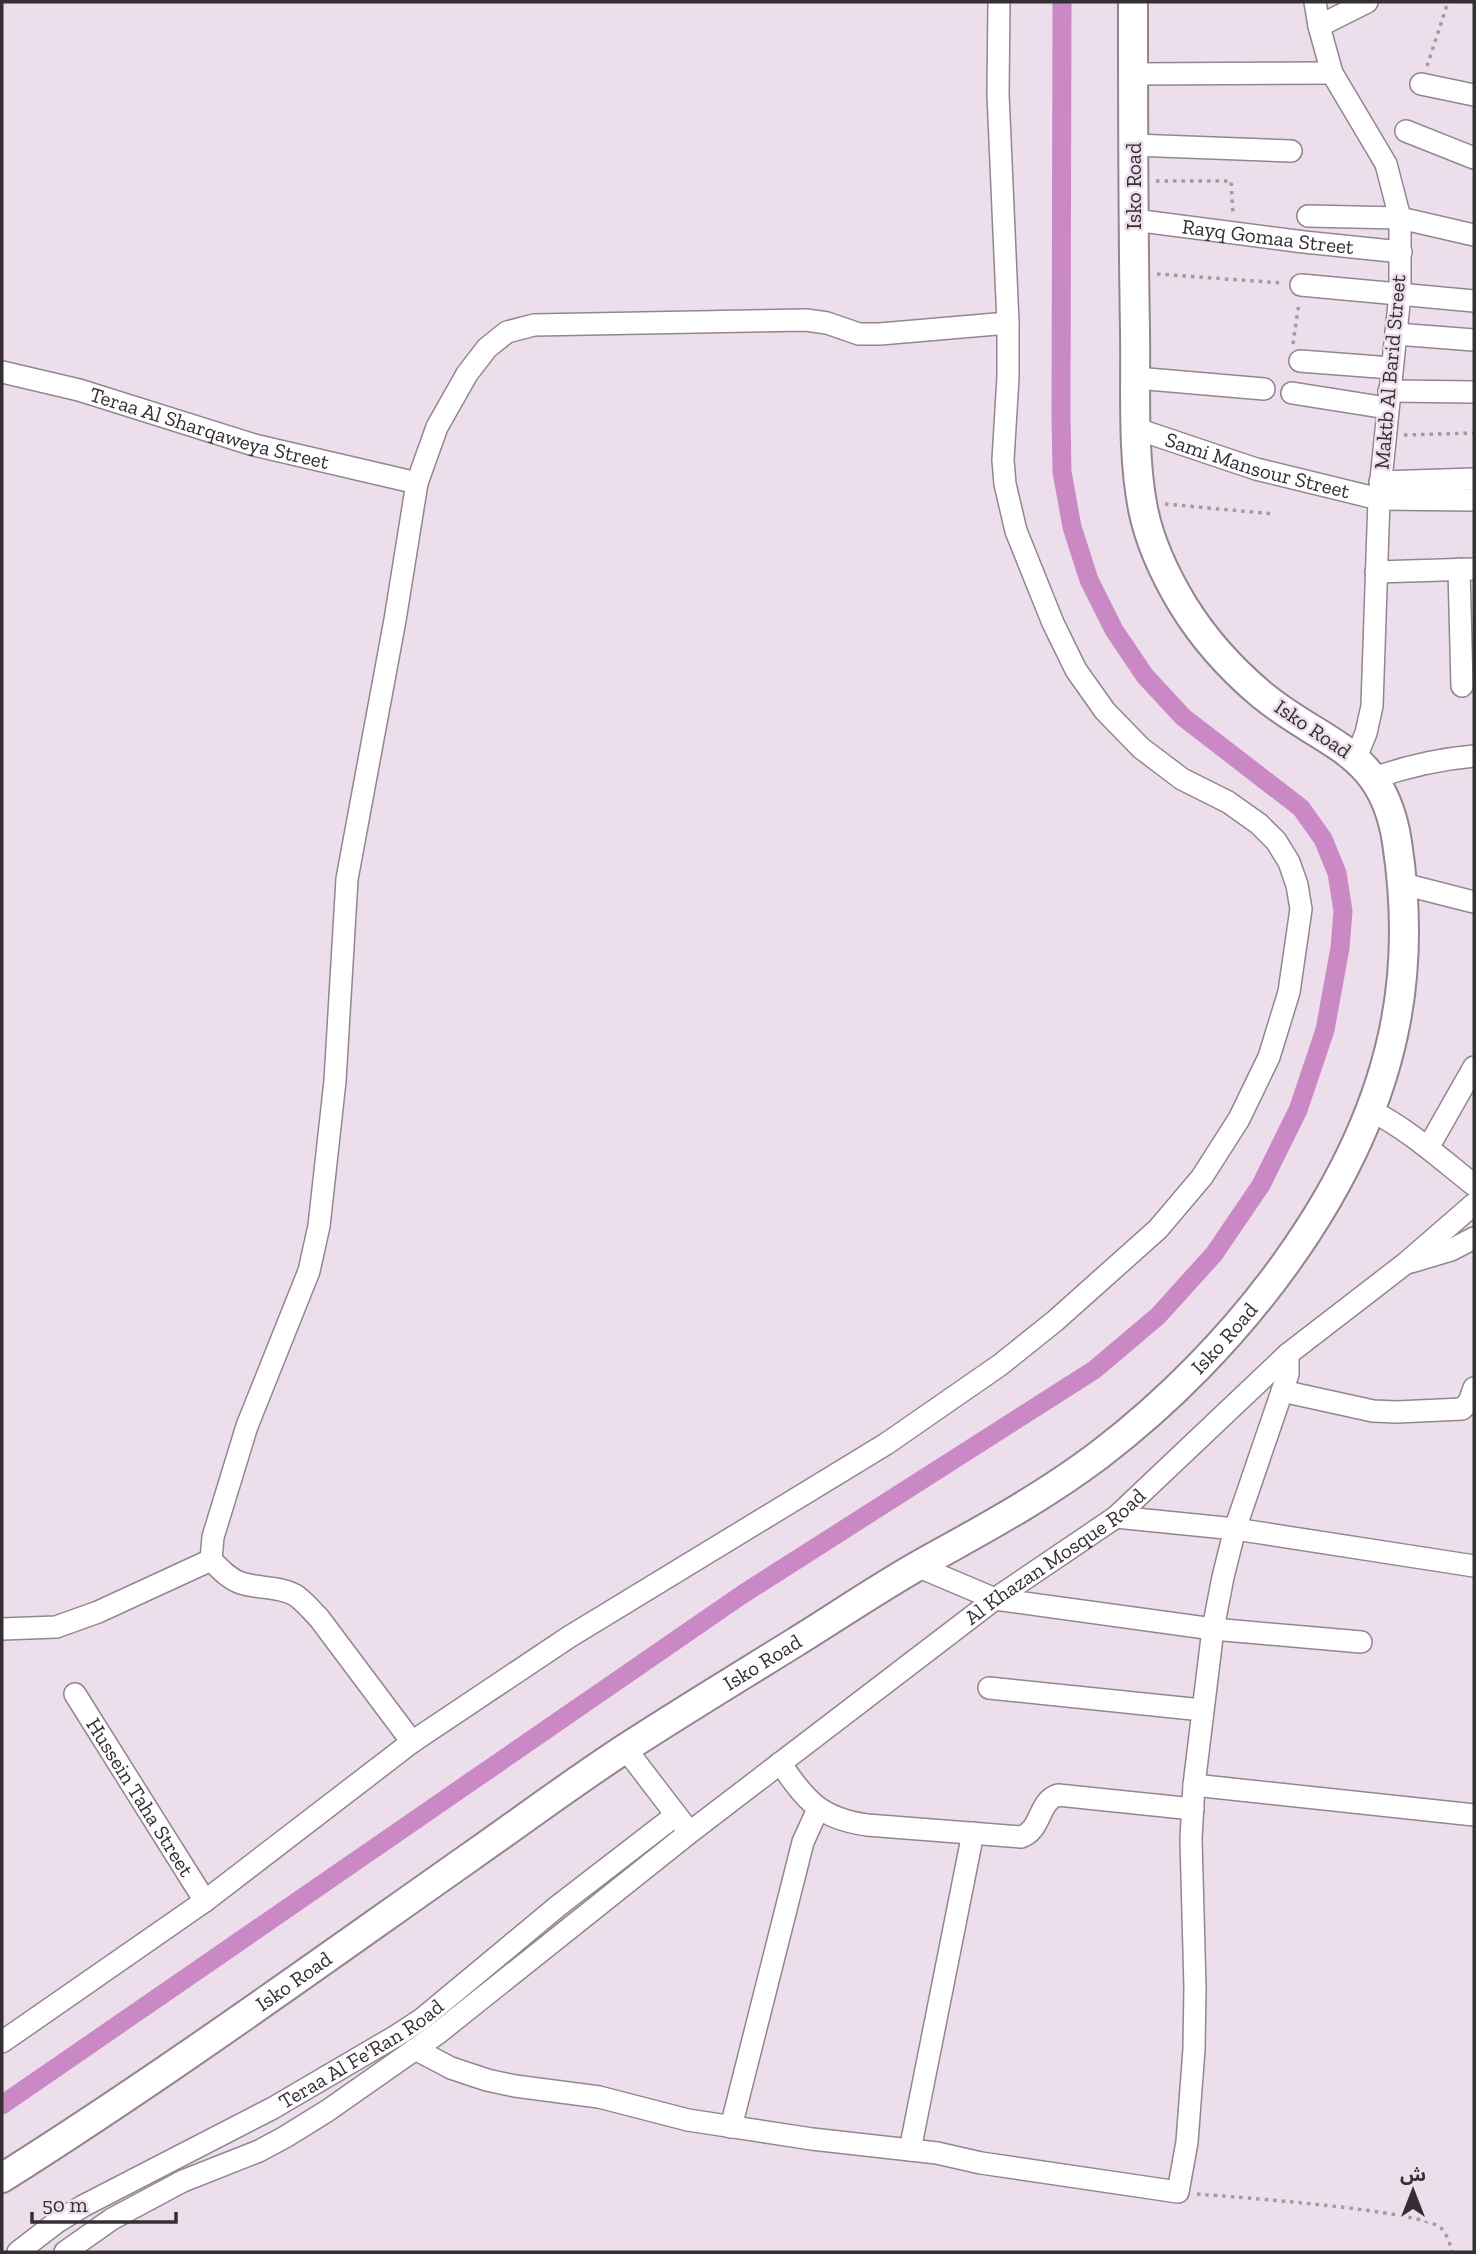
<svg xmlns="http://www.w3.org/2000/svg" width="1476" height="2254" viewBox="0 0 1476 2254" font-family="'Zilla Slab','Noto Sans Arabic',serif">
<rect width="100%" height="100%" fill="#eddeec"/>
<g fill="none" stroke-linecap="round" stroke-linejoin="round">
<polyline stroke="#ca89c5" stroke-width="19" points="2,2105 743,1594 1094,1370 1158,1316 1214,1254 1261,1185 1298,1110 1325,1030 1340,948 1343,911 1337,873 1323,839 1301,808 1183,717 1145,676 1114,630 1089,580 1072,527 1062,472 1061,417 1062,2"/>
<g stroke="#938592" stroke-width="24">
<g id="minor">
<polyline points="1315,2 1319,26 1332,73 1386,164 1400,218 1400,294 1379,499 1372,706 1366,733 1356,757"/>
<polyline points="1319,26 1367,2"/>
<polyline points="1133,74 1332,73"/>
<polyline points="1421,84 1474,95"/>
<polyline points="1406,131 1474,158"/>
<polyline points="1134,145 1291,151"/>
<polyline points="1308,216 1400,218 1474,235"/>
<path id="s1" d="M 1134,220 L 1304,242 L 1401,252"/>
<polyline points="1301,285 1474,301"/>
<polyline points="1396,334 1474,340"/>
<polyline points="1300,361 1391,368"/>
<path id="s2" d="M 2,372 L 79,390 L 254,445 L 417,483"/>
<polyline points="1136,378 1264,389"/>
<polyline points="1389,391 1474,392"/>
<polyline points="1292,393 1387,408"/>
<path id="s3" d="M 1137,429 L 1256,469 L 1379,499 L 1474,500"/>
<polyline points="1380,482 1474,479"/>
<polyline points="1459,569 1462,686"/>
<polyline points="1376,572 1474,569"/>
<path d="M 1374,778 C 1408,766 1439,759 1474,756"/>
<polyline points="1403,884 1474,902"/>
<path d="M 1370,1110 C 1408,1129 1441,1159 1474,1185"/>
<polyline points="1428,1148 1474,1067"/>
<polyline points="1411,1262 1451,1250 1474,1238"/>
<polyline points="1288,1354 1288,1374 1235,1529 1474,1566"/>
<polyline points="1282,1391 1373,1411 1397,1412 1462,1409 1469,1402 1474,1388"/>
<polyline points="917,1566 995,1599 1213,1629 1361,1642"/>
<polyline points="2,1629 56,1627 98,1612 211,1560"/>
<polyline points="989,1688 1202,1710"/>
<path id="s4" d="M 75,1694 L 205,1901"/>
<path d="M 412,1742 L 319,1618 C 311,1610 304,1601 295,1595 C 279,1586 259,1589 241,1583 C 229,1579 220,1569 211,1560 L 213,1537 L 247,1426 L 309,1271 L 319,1226 L 335,1081 L 347,879 L 395,620 L 417,483 L 437,427 L 467,374 L 487,348 L 507,332 L 534,325 L 806,320 L 827,323 L 859,334 L 880,334 L 1008,323"/>
<polyline points="625,1748 684,1825"/>
<path d="M 780,1763 C 807,1801 819,1818 867,1825 L 1021,1837 C 1042,1830 1038,1801 1058,1795 L 1193,1809"/>
<polyline points="1194,1785 1474,1815"/>
<polyline points="2,2042 205,1901 412,1742 569,1637 886,1444 1000,1365 1055,1321 1158,1229 1202,1177 1239,1119 1269,1057 1289,992 1301,909 1297,885 1289,862 1276,841 1259,824 1228,802 1182,779 1141,748 1105,711 1076,670 1053,623 1016,531 1005,484 1003,460 1008,377 1008,323 998,94 999,2"/>
<polyline points="415,2049 451,2068 487,2080 515,2086 599,2097 688,2120 812,2139 937,2153 981,2163 1178,2192 1187,2142 1194,2049 1195,1988 1191,1839 1194,1785 1213,1629 1223,1577 1235,1529 1116,1517"/>
<polyline points="731,2127 803,1842 818,1809"/>
<polyline points="910,2150 973,1833"/>
<path id="s5" d="M 18,2252 L 57,2222 L 83,2206 L 273,2108 L 396,2036 L 422,2019 L 558,1906 L 676,1815"/>
<path id="s6" d="M 65,2252 L 112,2219 L 183,2181 L 259,2151 L 285,2137 L 327,2111 L 437,2034 L 689,1833 L 995,1599 L 1116,1517 L 1288,1354 L 1406,1263 L 1474,1204"/>
</g>
</g>
<g stroke="#938592" stroke-width="32">
<g id="tertiary">
<path id="s7" d="M 2,2178 C 162,2077 315,1966 470,1857 C 523,1820 575,1781 629,1746 C 683,1711 739,1677 794,1643 C 836,1617 877,1589 921,1564 C 982,1530 1042,1498 1099,1455 C 1233,1353 1365,1189 1396,1020 C 1407,961 1406,901 1397,842 C 1383,749 1324,746 1262,695 C 1231,669 1204,639 1183,605 C 1165,575 1150,544 1143,509 C 1132,452 1136,389 1135,330 C 1133,221 1133,111 1133,2"/>
</g>
</g>
<g stroke="#a498a3" stroke-width="3.5" stroke-dasharray="3.5 5" stroke-linecap="butt">
<polyline points="1427,66 1448,2"/>
<polyline points="1156,181 1231,181 1233,214"/>
<polyline points="1157,274 1282,283"/>
<polyline points="1293,344 1299,303"/>
<polyline points="1404,435 1474,433"/>
<polyline points="1165,504 1274,514"/>
<path d="M 1197,2194 C 1235,2197 1421,2210 1441,2228 C 1447,2234 1450,2244 1452,2252"/>
</g>
<use href="#minor" stroke="#fff" stroke-width="21"/>
<use href="#tertiary" stroke="#fff" stroke-width="28"/>
</g>
<g text-anchor="middle" stroke-width="5" stroke-linejoin="round" paint-order="stroke">
<g font-size="21" fill="#352f34" stroke="#eddeec">
<text transform="translate(1134 186) rotate(-90)" y="7">Isko Road</text>
<text dy="7" stroke="none"><textPath href="#s1" startOffset="135">Rayq Gomaa Street</textPath></text>
<text transform="translate(1390 372) rotate(-85)" y="7">Maktb Al Barid Street</text>
<text dy="7" stroke="none"><textPath href="#s2" startOffset="215">Teraa Al Sharqaweya Street</textPath></text>
<text dy="7" stroke="none"><textPath href="#s3" startOffset="126">Sami Mansour Street</textPath></text>
<text transform="translate(1313 729) rotate(34)" y="7">Isko Road</text>
<text dy="7" stroke="none"><textPath href="#s7" startOffset="1486">Isko Road</textPath></text>
<text dy="7" stroke="none"><textPath href="#s6" startOffset="1214">Al Khazan Mosque Road</textPath></text>
<text dy="7" stroke="none"><textPath href="#s7" startOffset="919">Isko Road</textPath></text>
<text dy="7" stroke="none"><textPath href="#s4" startOffset="122">Hussein Taha Street</textPath></text>
<text dy="7" stroke="none"><textPath href="#s7" startOffset="352">Isko Road</textPath></text>
<text dy="7" stroke="none"><textPath href="#s5" startOffset="397">Teraa Al Fe'Ran Road</textPath></text>
</g>
</g>
<rect width="1476" height="2254" fill="none" stroke="#352f34" stroke-width="7"/>
<g transform="translate(1413 2191)" stroke="#eddeec" stroke-width="5" paint-order="stroke">
<path d="M0-5L12 26L0 18L-12 26Z" fill="#352f34"/>
<text y="-10" font-size="19" font-weight="bold" text-anchor="middle" fill="#352f34">ش</text>
</g>
<path d="M32 2212v10h144v-10" fill="none" stroke="#352f34" stroke-width="3.5"/>
<text x="42" y="2212" font-size="21" fill="#352f34" stroke="#eddeec" stroke-width="5" paint-order="stroke">50 m</text>
</svg>
